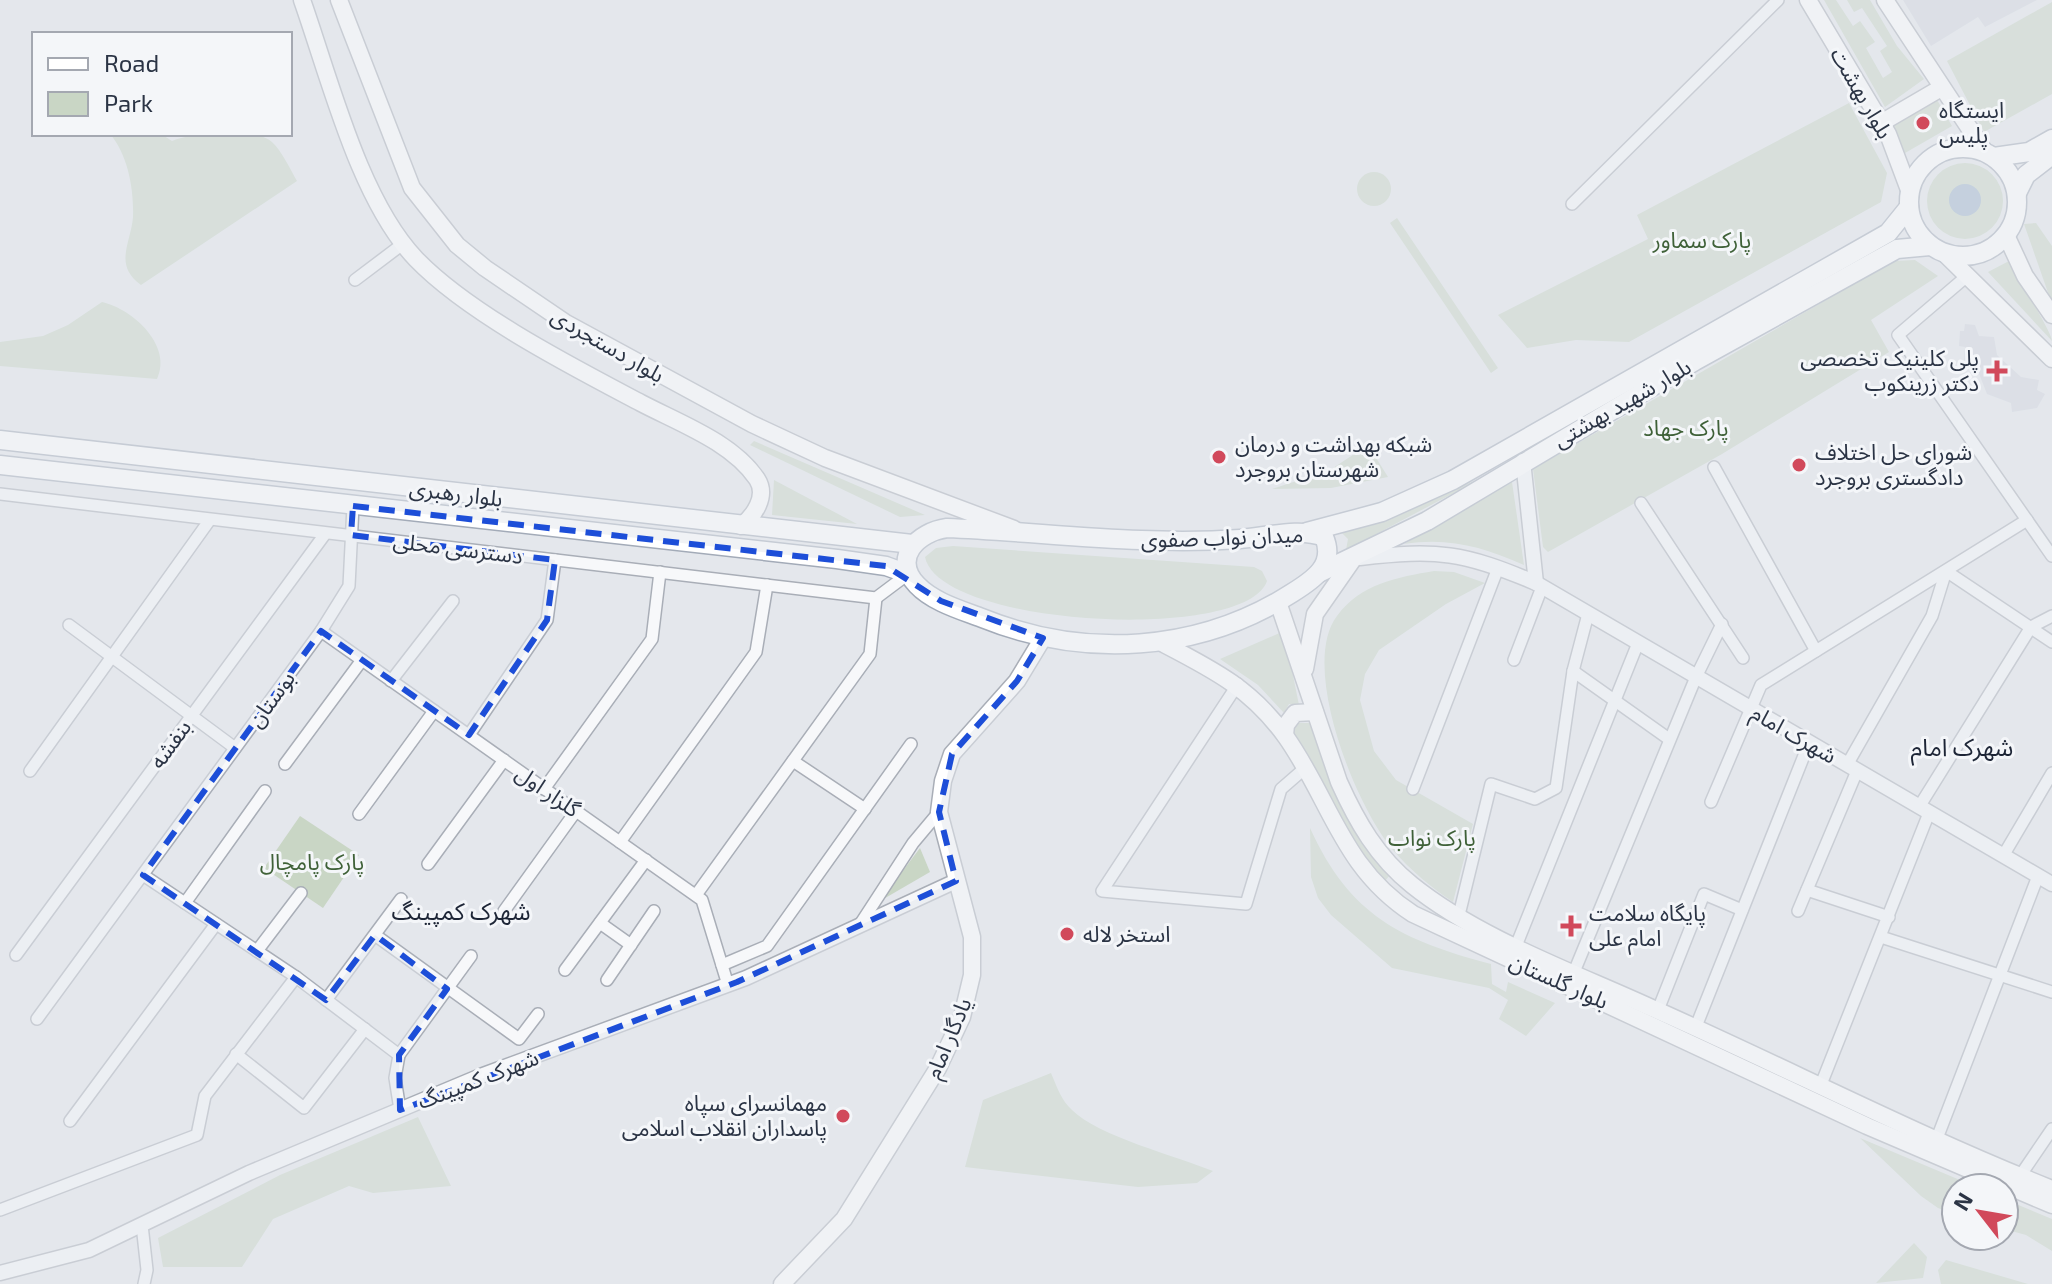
<svg xmlns="http://www.w3.org/2000/svg" width="2052" height="1284" viewBox="0 0 2052 1284" font-family="'Exo 2','Noto Sans Arabic',sans-serif">
<rect width="100%" height="100%" fill="#e4e7ec"/>
<g fill="#d2d6de">
<polygon points="1903,0 2037,0 1985,27 1978,17 1931,46"/>
<polygon points="1965,324 1975,325 1979,336 1994,337 1997,355 2021,377 2039,380 2037,390 2045,394 2037,408 2012,412 2011,403 1987,394 1976,366 1964,365 1965,347 1959,346 1960,331 1964,331"/>
</g>
<g fill="#c9d6c5">
<polygon points="1824,0 1836,0 1853,26 1860,21 1875,42 1866,48 1883,78 1892,72 1880,51 1887,46 1862,8 1854,12 1847,0 1870,0 1897,46 1924,79 1885,107"/>
<polygon points="2052,2 2052,94 1984,132 1947,61"/>
<polygon points="1936,98 1952,126 1905,153 1889,125"/>
<polygon points="1849,103 1887,173 1881,202 1629,342 1576,340 1527,348 1498,315 1648,239 1637,215"/>
<path d="M 110,134 L 161,134 L 172,141 C 192,132 255,127 272,142 C 282,151 290,169 297,181 L 141,285 C 113,265 131,243 133,217 C 134,189 128,155 110,134 Z"/>
<circle cx="1965" cy="201" r="38"/>
<circle cx="1374" cy="189" r="17"/>
<polygon points="1397,218 1498,368 1491,373 1390,223"/>
<polygon points="2036,223 2052,246 2052,304 2024,224"/>
<polygon points="1915,260 1938,276 1871,320 1889,352 1722,454 1548,552 1543,547 1533,469 1894,261"/>
<path d="M 2009,261 C 2016,276 2052,332 2052,341 L 1988,272 Z"/>
<path d="M 102,302 C 133,309 173,346 157,379 L 0,366 L 0,342 L 43,336 L 68,325 Z"/>
<polygon points="754,441 925,515 900,517 750,445"/>
<polygon points="1368,445 1388,477 1331,488 1272,489 1330,470"/>
<polygon points="1484,477 1346,550 1348,539 1341,532 1385,518"/>
<polygon points="774,480 857,524 772,515"/>
<path d="M 1512,482 L 1524,565 C 1483,547 1449,537 1404,544 Z"/>
<path d="M 953,546 L 1254,567 L 1262,571 L 1267,581 C 1246,643 939,627 925,557 L 936,548 Z"/>
<path d="M 1434,571 L 1454,572 L 1485,583 L 1446,604 L 1379,650 L 1365,674 L 1360,700 L 1374,751 L 1396,780 L 1473,824 L 1453,902 C 1432,888 1409,869 1393,850 C 1356,807 1299,666 1337,616 C 1360,584 1398,577 1434,571 Z"/>
<polygon points="1284,631 1299,705 1289,704 1284,713 1258,685 1220,659"/>
<path d="M 1299,723 L 1310,723 C 1326,775 1349,837 1390,875 L 1384,882 L 1339,821 L 1293,731 Z"/>
<polygon points="300,816 359,855 323,908 264,868"/>
<path d="M 1310,828 C 1350,916 1401,940 1491,964 L 1492,984 L 1506,992 L 1508,982 L 1555,1003 L 1526,1036 L 1499,1019 L 1508,1000 L 1489,988 L 1392,968 L 1331,915 L 1318,898 L 1311,877 Z"/>
<polygon points="920,848 930,872 880,901"/>
<path d="M 1051,1073 C 1057,1087 1061,1100 1072,1110 C 1098,1136 1176,1156 1213,1171 L 1197,1183 L 1138,1187 L 965,1167 L 983,1100 Z"/>
<polygon points="418,1117 451,1186 373,1193 349,1186 273,1219 242,1267 163,1267 158,1238 280,1175"/>
<polygon points="1860,1138 1979,1188 1956,1188 1956,1215 1938,1208 1921,1196"/>
<polygon points="2004,1199 2052,1219 2052,1251 2026,1235 2004,1229"/>
<polygon points="1914,1243 1927,1257 1923,1278 1876,1283"/>
<polygon points="1946,1260 2028,1284 1941,1284 1938,1270"/>
</g>
<circle fill="#9fb4cc" cx="1965" cy="200" r="16"/>
<g fill="none" stroke-linecap="round" stroke-linejoin="round">
<g stroke="#a9aeb7" stroke-width="14">
<g id="minor">
<polyline points="1572,204 1778,0"/>
<polyline points="1967,276 1898,335 2052,556"/>
<polyline points="355,280 404,243"/>
<polyline points="1714,467 1816,651"/>
<polyline points="0,494 876,598 908,574"/>
<polyline points="1641,503 1743,658"/>
<polyline points="69,625 235,748"/>
<polyline points="321,631 702,900 728,985"/>
<polyline points="1514,660 1542,587"/>
<polyline points="1573,671 1669,739"/>
<polyline points="391,681 453,601"/>
<polyline points="1238,684 1102,891 1246,904 1281,789 1304,769"/>
<polyline points="469,735 547,620 555,560"/>
<polyline points="793,761 865,809"/>
<polyline points="285,764 362,660"/>
<polyline points="1847,765 1932,616 1946,571 2052,642"/>
<polyline points="30,771 209,521"/>
<polyline points="544,789 652,639 660,572"/>
<polyline points="1413,789 1498,568"/>
<polyline points="1711,802 1761,685 2027,520"/>
<polyline points="1919,807 2031,627 2052,616"/>
<polyline points="359,814 434,711"/>
<polyline points="620,842 756,652 767,585"/>
<polyline points="2003,856 2052,773"/>
<polyline points="428,864 504,760"/>
<polyline points="143,875 296,977 399,1055 395,1078 400,1110"/>
<polyline points="1807,890 1889,917"/>
<polyline points="696,895 870,654 876,598"/>
<polyline points="185,903 265,791"/>
<polyline points="504,911 576,811"/>
<polyline points="1798,911 1857,771"/>
<polyline points="1459,915 1491,784 1535,799 1556,788 1573,671 1588,614"/>
<polyline points="600,923 631,945"/>
<polyline points="859,926 913,843 939,812"/>
<polyline points="375,935 519,1039 538,1014"/>
<polyline points="1881,937 2052,992"/>
<polyline points="1516,946 1638,643"/>
<polyline points="257,951 301,893"/>
<polyline points="16,955 325,534"/>
<polyline points="722,965 767,946 911,744"/>
<polyline points="565,970 646,860"/>
<polyline points="1574,972 1696,677 1722,624"/>
<polyline points="607,980 654,911"/>
<polyline points="326,1000 401,899"/>
<polyline points="1658,1010 1704,894 1742,910"/>
<polyline points="37,1019 321,631 349,586 353,506"/>
<polyline points="1695,1029 1809,743"/>
<polyline points="236,1054 304,1108 365,1029"/>
<polyline points="399,1055 471,956"/>
<polyline points="1820,1087 1929,813"/>
<polyline points="70,1121 216,924"/>
<polyline points="1936,1141 2038,876"/>
<polyline points="2020,1176 2052,1129"/>
<polyline points="0,1210 197,1135 205,1096 296,977"/>
<polyline points="142,1225 147,1270 144,1284"/>
</g>
</g>
<g stroke="#a9aeb7" stroke-width="17">
<g id="tertiary">
<polyline points="1523,461 1536,583"/>
<path d="M 1360,558 C 1437,549 1464,552 1536,583 L 2052,884"/>
<polyline points="0,1273 89,1250 249,1173 483,1075 746,978 956,881"/>
</g>
</g>
<g stroke="#a9aeb7" stroke-width="19">
<g id="secondary">
<path d="M 302,0 C 330,79 359,199 416,259 C 469,314 573,367 641,403 C 679,423 732,442 757,479 C 768,496 754,516 741,526"/>
<polyline points="339,0 412,188 457,245 485,268 566,323 752,424 825,458 1014,529"/>
<polyline points="1808,0 1888,134 1909,190"/>
<polyline points="1885,0 1985,152"/>
<polyline points="1881,123 1941,88"/>
<polyline points="2006,235 2025,276 2052,315"/>
<polyline points="1945,254 2052,359"/>
<path d="M 1278,602 L 1339,782 C 1357,822 1377,857 1412,885 C 1479,939 1576,973 1654,1009 C 1787,1068 1916,1135 2052,1189"/>
<path d="M 1160,642 C 1212,669 1251,688 1286,737 C 1331,801 1342,868 1413,914 L 1867,1126 L 2052,1205"/>
<polyline points="1305,669 1315,614 1354,558"/>
<polyline points="1285,735 1286,725 1295,713 1315,712"/>
<polyline points="782,1284 844,1219 938,1068 962,1017 972,975 972,937 939,812 943,781 952,754 1017,681 1043,638"/>
</g>
</g>
<g stroke="#a3abb8" stroke-width="21">
<g id="primary">
<circle cx="1963" cy="202" r="54"/>
<polyline points="1994,157 2029,152 2052,139"/>
<polyline points="2017,193 2026,175 2052,155"/>
<polyline points="0,440 912,544"/>
<polyline points="0,465 837,559 886,566 908,574"/>
<path d="M 947,528 C 1045,532 1142,546 1240,539 C 1266,537 1300,527 1324,537 C 1336,565 1313,580 1292,593 C 1198,653 1084,659 982,618 C 961,610 933,602 917,585 C 891,558 918,532 947,528 Z"/>
<polyline points="1307,532 1382,512 1453,480 1888,233 1909,207"/>
<polyline points="1319,573 1427,521 1695,361 1897,249 1930,246"/>
</g>
</g>
<use href="#minor" stroke="#f7f8fa" stroke-width="11"/>
<use href="#tertiary" stroke="#f7f8fa" stroke-width="14"/>
<use href="#secondary" stroke="#fff" stroke-width="16"/>
<use href="#primary" stroke="#fff" stroke-width="18"/>
</g>
<path d="M0 0H2052V1284H0ZM 353,506 L 886,566 L 941,601 L 1043,638 L 1017,681 L 952,754 L 939,812 L 956,881 L 737,982 L 400,1110 L 399,1055 L 447,989 L 375,935 L 326,1000 L 143,875 L 321,631 L 469,735 L 547,620 L 555,560 L 351,535 Z" fill="#e4e7ec" fill-opacity=".55" fill-rule="evenodd"/>
<path fill="none" stroke="#1d4ed8" stroke-width="6" stroke-dasharray="16 10" stroke-linejoin="round" d="M 353,506 L 886,566 L 941,601 L 1043,638 L 1017,681 L 952,754 L 939,812 L 956,881 L 737,982 L 400,1110 L 399,1055 L 447,989 L 375,935 L 326,1000 L 143,875 L 321,631 L 469,735 L 547,620 L 555,560 L 351,535 Z"/>
<g fill="#d1495b" stroke="#f4f6f9" stroke-width="3">
<circle cx="1923" cy="123" r="8"/>
<path d="M1993 359h8v8h8v8h-8v8h-8v-8h-8v-8h8z"/>
<circle cx="1219" cy="457" r="8"/>
<circle cx="1799" cy="465" r="8"/>
<path d="M1567 914h8v8h8v8h-8v8h-8v-8h-8v-8h8z"/>
<circle cx="1067" cy="934" r="8"/>
<circle cx="843" cy="1116" r="8"/>
</g>
<g text-anchor="middle" stroke-width="6" stroke-linejoin="round" paint-order="stroke">
<g font-size="22" fill="#2b3445" stroke="#f4f6f9">
<text transform="translate(1862 93) rotate(60)" y="8">بلوار بهشت</text>
<text transform="translate(608 345) rotate(30)" y="8">بلوار دستجردی</text>
<text transform="translate(1622 403) rotate(-30)" y="8">بلوار شهید بهشتی</text>
<text transform="translate(456 493) rotate(7)" y="8">بلوار رهبری</text>
<text transform="translate(1222 537) rotate(-2)" y="8">میدان نواب صفوی</text>
<text transform="translate(458 548) rotate(7)" y="8">دسترسی محلی</text>
<text transform="translate(271 699) rotate(-54)" y="8">بوستان</text>
<text transform="translate(1794 734) rotate(30)" y="8">شهرک امام</text>
<text transform="translate(170 744) rotate(-54)" y="8">بنفشه</text>
<text transform="translate(548 791) rotate(35)" y="8">گلزار اول</text>
<text transform="translate(1559 981) rotate(24)" y="8">بلوار گلستان</text>
<text transform="translate(948 1038) rotate(-67)" y="8">یادگار امام</text>
<text transform="translate(478 1079) rotate(-21)" y="8">شهرک کمپینگ</text>
</g>
<g font-size="22" fill="#2b3445" stroke="#f4f6f9" text-anchor="start">
<text x="1939" y="118">ایستگاه<tspan x="1939" dy="25">پلیس</tspan></text>
<text x="1979" y="366" text-anchor="end">پلی کلینیک تخصصی<tspan x="1979" dy="25">دکتر زرینکوب</tspan></text>
<text x="1235" y="452">شبکه بهداشت و درمان<tspan x="1235" dy="25">شهرستان بروجرد</tspan></text>
<text x="1815" y="460">شورای حل اختلاف<tspan x="1815" dy="25">دادگستری بروجرد</tspan></text>
<text x="1589" y="921">پایگاه سلامت<tspan x="1589" dy="25">امام علی</tspan></text>
<text x="1083" y="942">استخر لاله</text>
<text x="827" y="1111" text-anchor="end">مهمانسرای سپاه<tspan x="827" dy="25">پاسداران انقلاب اسلامی</tspan></text>
</g>
<g font-size="22" fill="#3f6138" stroke="#f4f6f9">
<text x="1702" y="248">پارک سماور</text>
<text x="1686" y="436">پارک جهاد</text>
<text x="1432" y="846">پارک نواب</text>
<text x="312" y="870">پارک پامچال</text>
</g>
<g font-size="24" fill="#1d2536" stroke="#f4f6f9">
<text x="1962" y="756">شهرک امام</text>
<text x="461" y="920">شهرک کمپینگ</text>
</g>
</g>
<rect x="32" y="32" width="260" height="104" fill="#f4f6f9" stroke="#a4a8b1" stroke-width="2"/>
<rect x="48" y="58" width="40" height="12" fill="#ffffff" stroke="#a4a8b1" stroke-width="2"/>
<text x="104" y="72" font-size="24" fill="#2b3445">Road</text>
<rect x="48" y="92" width="40" height="24" fill="#c9d6c5" stroke="#a4a8b1" stroke-width="2"/>
<text x="104" y="112" font-size="24" fill="#2b3445">Park</text>
<g transform="translate(1980 1212) rotate(301)"><circle r="38" fill="#f4f6f9" stroke="#a4a8b1" stroke-width="2"/>
<path d="M0-6L14 30L0 20L-14 30Z" fill="#d1495b"/>
<text y="-12" font-size="22" font-weight="bold" text-anchor="middle" fill="#2b3445">N</text>
</g>
</svg>
